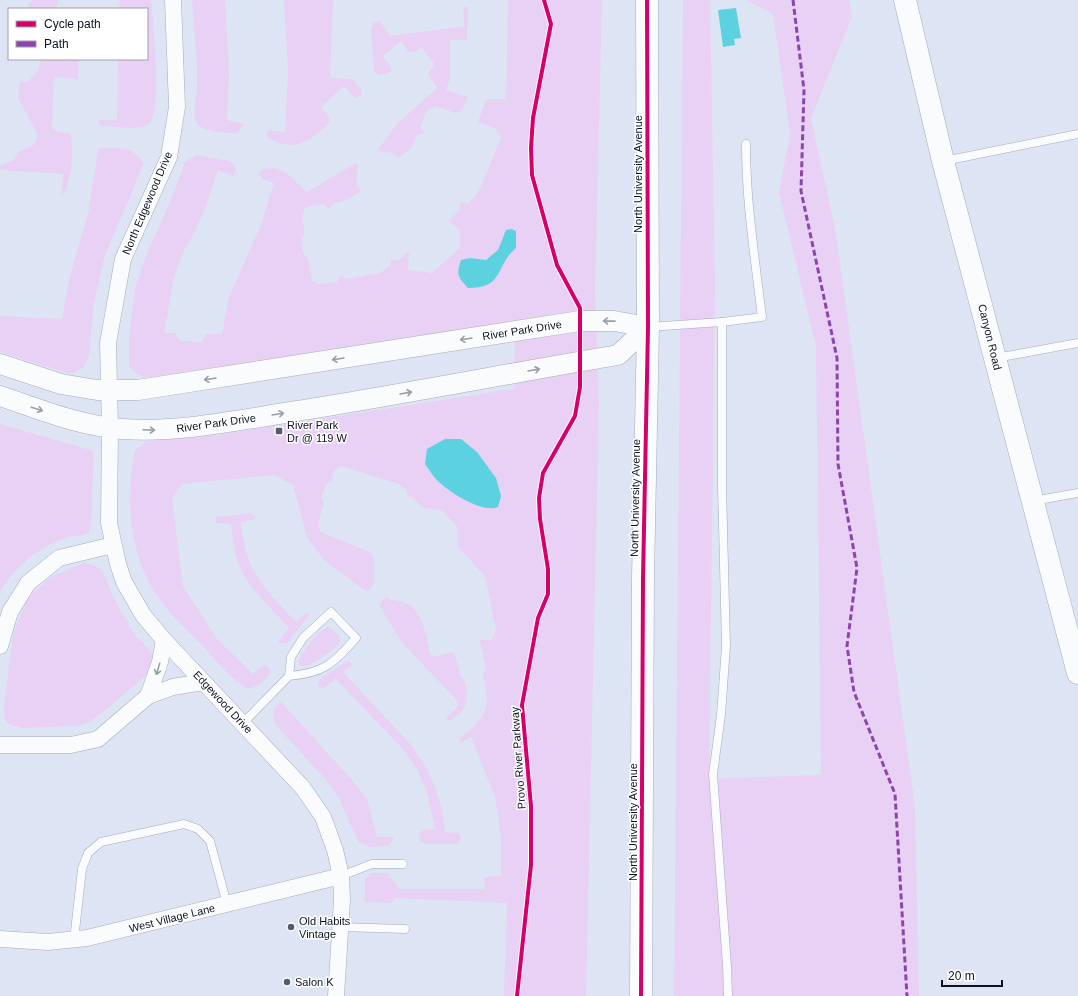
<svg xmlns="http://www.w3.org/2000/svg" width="1078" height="996" viewBox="0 0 1078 996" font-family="Arial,sans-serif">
<rect width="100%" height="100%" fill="#dde5f4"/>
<g fill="#e9d0f5">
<polygon points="32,0 58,0 57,9 27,9"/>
<path d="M 120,0 L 151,0 C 153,20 163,113 149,124 C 140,131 113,126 101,126 L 98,123 L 100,120 L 117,120 L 118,59 L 147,59 L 147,9 L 119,9 Z"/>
<path d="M 192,0 L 225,0 L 229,73 L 227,120 L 244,124 L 238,133 C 230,134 202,131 197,124 C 192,116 196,99 197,90 C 198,60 194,30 192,0 Z"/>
<path d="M 284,0 L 333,0 L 330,78 L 352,79 L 361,89 L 361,95 L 355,98 L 344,86 L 321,107 L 330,119 C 327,129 310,140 299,144 C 290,147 273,143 267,136 L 267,132 L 270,130 L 285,132 L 288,72 Z"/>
<path d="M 508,0 L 602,0 L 595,290 L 599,404 L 586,996 L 504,996 L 507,903 L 394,898 L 392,903 L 365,902 L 365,880 L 370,873 L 387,873 L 399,889 L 485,889 L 484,877 L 501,876 L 501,838 L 495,797 L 471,737 L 462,742 L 459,742 C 461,736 467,733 472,728 C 491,711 488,697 483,674 L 486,670 L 480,640 L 491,640 L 496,630 L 485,576 L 458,547 L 458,528 L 442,510 L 423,508 L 412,497 L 407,496 L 407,490 L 399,484 L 341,466 L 334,470 L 332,481 L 326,484 L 321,498 L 324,504 L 318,523 L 321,532 L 369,552 L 374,557 L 374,584 L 367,592 L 324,560 L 307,537 L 293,485 L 274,475 L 182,484 L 172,499 L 183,586 L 217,639 L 253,674 L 264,665 L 268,667 L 271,672 C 267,680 256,687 248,689 C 230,679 216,660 202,645 C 187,630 171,616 159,598 C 129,557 125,498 135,450 L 147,441 L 211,436 L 514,389 L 515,321 L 146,378 L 137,374 L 129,367 L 129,336 L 135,288 L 149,248 L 169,205 L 185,162 L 196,155 L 230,161 L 234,164 L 236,171 L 233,176 L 218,170 L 206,206 L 194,234 L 184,250 L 174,277 L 164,333 L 175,333 L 180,341 L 202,342 L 206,334 L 222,334 L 229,297 L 261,225 L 274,183 L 262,179 L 259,174 L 261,170 C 282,163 292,179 307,192 L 356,163 L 358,166 L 356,184 L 361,191 L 345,201 L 334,203 L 329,209 L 324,204 L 306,207 L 302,214 L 305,233 L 301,239 L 304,255 L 308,258 L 312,281 L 319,284 L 337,282 L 340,275 L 347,279 L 380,273 L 390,266 L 391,259 L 398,261 L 409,251 L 408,270 L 432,273 L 460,248 L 460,229 L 448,221 L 460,210 L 460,203 L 469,203 L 478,193 L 501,138 L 496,129 L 478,122 L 486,99 L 506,99 Z"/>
<polygon points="683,0 710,0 715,285 709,779 821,775 816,347 779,192 790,134 773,14 747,0 849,0 852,17 811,118 836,234 915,807 919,996 674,996"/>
<polygon points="465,7 468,7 467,40 450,40 450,79 446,90 468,97 460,112 455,113 435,106 427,111 420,127 424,133 416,136 411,149 398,158 394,153 377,151 397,124 437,88 428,73 435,65 422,48 414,52 408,51 401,41 383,56 391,68 391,72 379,75 374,71 371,31 373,23 380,21 390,36 465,26 463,9"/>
<path d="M 40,59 L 79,59 L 78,79 L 54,77 L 52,128 L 58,132 L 70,133 C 74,147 72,184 62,195 L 63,174 L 0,170 L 0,166 L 15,159 L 17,153 L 35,144 L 38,135 L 18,98 L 20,82 L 28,82 L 39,69 Z"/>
<path d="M 101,148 C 122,149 131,145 144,163 L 104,258 L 93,308 L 89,357 L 83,368 L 71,374 L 0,352 L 0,316 L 62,319 L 70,276 L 88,214 L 98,150 Z"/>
<path d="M 0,424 L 94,451 L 91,525 L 89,533 C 81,536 71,536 62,539 C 38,548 12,569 0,592 Z"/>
<path d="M 250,513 L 255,516 L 255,519 L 241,523 C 246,573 263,587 296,622 L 308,612 L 310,614 L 287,643 L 279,643 L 279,640 L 289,628 C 273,610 252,592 241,570 C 234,556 233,540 231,524 L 216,523 L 215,520 L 217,517 Z"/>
<polygon points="84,563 95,566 101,569 116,602 135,635 151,651 152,659 150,666 146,675 108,708 90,722 76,726 23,728 10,725 5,720 4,706 13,635 27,599 51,577"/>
<path d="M 386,597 C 393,602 403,600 410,605 C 425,616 426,640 431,657 L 454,652 L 460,675 L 465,681 L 467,692 L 466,704 L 460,714 L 449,721 L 446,718 L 458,706 L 458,701 L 403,644 L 379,605 Z"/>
<path d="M 329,626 L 339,636 L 340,642 C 333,650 310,669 300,666 L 298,661 L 300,657 L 316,635 Z"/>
<path d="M 347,661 L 350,661 L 352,664 L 343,672 L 412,746 L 426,767 L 434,784 L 442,810 L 445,832 L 459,833 L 461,839 L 458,844 L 425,844 L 420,841 C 415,829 427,830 435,829 L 427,791 L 416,767 L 401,747 L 336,679 L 323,689 L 318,686 L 318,681 Z"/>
<path d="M 281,702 L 351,779 L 367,799 L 377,837 L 391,837 L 394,839 L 389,846 L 369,847 L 358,841 L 339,798 L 326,780 L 275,724 C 272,715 272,708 281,702 Z"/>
</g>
<g fill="#5cd2e1">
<polygon points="736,8 741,38 734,39 735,45 723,47 718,10"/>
<path d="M 511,229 L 516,231 L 516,248 C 494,267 505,288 468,288 C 458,277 456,275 461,260 L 470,258 L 486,260 L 498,250 L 506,230 Z"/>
<path d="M 445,439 L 461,439 L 477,452 L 496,478 L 501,496 L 498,507 C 482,514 445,490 434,477 C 431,473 428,468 425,464 L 427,449 Z"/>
</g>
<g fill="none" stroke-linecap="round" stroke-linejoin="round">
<g stroke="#a3aab9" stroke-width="9">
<g id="service">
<polyline points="944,161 1078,134"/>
<path d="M 722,322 L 762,317 C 755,259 746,202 746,144"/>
<polyline points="648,327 722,322 722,485 726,646 721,715 713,774 727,966 728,996"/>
<polyline points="996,358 1078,343"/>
<polyline points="1033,501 1078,493"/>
<path d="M 242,724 L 289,676 L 291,657 L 303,638 L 331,612 L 356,638 C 333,664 324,673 289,676"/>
<polyline points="341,876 372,864 403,864"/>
<polyline points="340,927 405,929"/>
<polyline points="74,940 82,869 88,853 101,842 184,824 198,829 210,841 227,904"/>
</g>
</g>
<g stroke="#a3aab9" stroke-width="17">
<g id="minor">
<polyline points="173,0 177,107 169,157 123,259 108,343 110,428 109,523 118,564 124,582 143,615 164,640 303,788 323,817 335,850 341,876 342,900 336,996"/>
<polyline points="0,646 10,612 28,583 59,558 113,545"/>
<polyline points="148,696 160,662 164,640"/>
<polyline points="0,745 71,745 98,739 148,696 173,687 203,682"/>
<polyline points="0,939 48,942 87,938 341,876"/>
</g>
</g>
<g stroke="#a3aab9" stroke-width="21">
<g id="tertiary">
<polyline points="0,364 61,384 97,390 138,390 580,321 614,321 648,327"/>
<path d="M 0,396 C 39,409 80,426 122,429 C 180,433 239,420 297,411 C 404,394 511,373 618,355 L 648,327"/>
</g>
</g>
<g stroke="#a3aab9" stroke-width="23">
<polyline id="secondary" points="905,0 943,161 1078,673"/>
</g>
<g stroke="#a3aab9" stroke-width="23">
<polyline id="trunk" points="641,996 643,578 648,327 647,0"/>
</g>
<use href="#service" stroke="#fafbfd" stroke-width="8"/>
<use href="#minor" stroke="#fafbfd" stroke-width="16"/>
<use href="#tertiary" stroke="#fafbfd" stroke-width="20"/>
<use href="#secondary" stroke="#fafbfd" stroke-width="22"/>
<use href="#trunk" stroke="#fafbfd" stroke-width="22"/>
<polyline stroke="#8e44ad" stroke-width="3" stroke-dasharray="6 3" stroke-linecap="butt" points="793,0 804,90 801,191 837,358 838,464 857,568 847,646 854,692 895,794 907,996"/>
<g stroke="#fff" stroke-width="6">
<g id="cycleway">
<polyline points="517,996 531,865 531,806 522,705 538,618 548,594 548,569 540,519 539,498 543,473 575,416 580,387 580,308 557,265 532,175 531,148 533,118 551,24 544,0"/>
<polyline points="641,996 643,578 648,327 647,0"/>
</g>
</g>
<use href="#cycleway" stroke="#d6006c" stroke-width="4"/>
</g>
<defs><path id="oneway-shaft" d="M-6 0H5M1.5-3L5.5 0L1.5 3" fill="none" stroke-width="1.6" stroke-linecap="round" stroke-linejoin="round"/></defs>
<g stroke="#9a9da5">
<use href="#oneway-shaft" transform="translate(609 321) rotate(-179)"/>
<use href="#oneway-shaft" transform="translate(466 339) rotate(171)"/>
<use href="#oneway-shaft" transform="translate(338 359) rotate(171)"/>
<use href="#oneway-shaft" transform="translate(534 370) rotate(-10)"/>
<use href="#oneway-shaft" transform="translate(210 379) rotate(171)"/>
<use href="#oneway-shaft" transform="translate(406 393) rotate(-10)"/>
<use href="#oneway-shaft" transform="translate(37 409) rotate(18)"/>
<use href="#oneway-shaft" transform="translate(278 414) rotate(-9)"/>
<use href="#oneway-shaft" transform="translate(149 430) rotate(2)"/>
<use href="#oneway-shaft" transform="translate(158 669) rotate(107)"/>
</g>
<g fill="#545b6a" stroke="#fff" stroke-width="1.5">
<rect x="275" y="427" width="8" height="8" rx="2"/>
<circle cx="291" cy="927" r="4"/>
<circle cx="287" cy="982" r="4"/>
</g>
<g text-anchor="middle" stroke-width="3" stroke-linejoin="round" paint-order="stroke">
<g font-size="11" fill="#0a1120" stroke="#fff">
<text transform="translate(638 174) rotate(-90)" y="4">North University Avenue</text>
<text transform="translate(147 203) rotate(-67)" y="4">North Edgewood Drive</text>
<text transform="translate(522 330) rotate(-9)" y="4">River Park Drive</text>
<text transform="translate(990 337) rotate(76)" y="4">Canyon Road</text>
<text transform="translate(216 423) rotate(-8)" y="4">River Park Drive</text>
<text transform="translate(635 498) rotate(-89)" y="4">North University Avenue</text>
<text transform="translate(223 702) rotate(47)" y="4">Edgewood Drive</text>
<text transform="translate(518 758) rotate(-94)" y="4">Provo River Parkway</text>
<text transform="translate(633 822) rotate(-90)" y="4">North University Avenue</text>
<text transform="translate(172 918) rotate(-14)" y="4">West Village Lane</text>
</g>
<g font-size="11" fill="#0a1120" stroke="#fff" text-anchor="start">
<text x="287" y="429">River Park<tspan x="287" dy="13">Dr @ 119 W</tspan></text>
<text x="299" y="925">Old Habits<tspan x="299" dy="13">Vintage</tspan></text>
<text x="295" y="986">Salon K</text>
</g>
</g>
<rect x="8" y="8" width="140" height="52" fill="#ffffff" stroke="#9da0a6"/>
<rect x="16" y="21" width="20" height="6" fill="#d6006c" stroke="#9da0a6"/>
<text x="44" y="28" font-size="12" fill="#0a1120">Cycle path</text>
<rect x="16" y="41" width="20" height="6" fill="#8e44ad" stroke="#9da0a6"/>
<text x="44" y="48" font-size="12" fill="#0a1120">Path</text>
<path d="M942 980v6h60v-6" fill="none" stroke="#0a1120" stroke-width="2"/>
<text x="948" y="980" font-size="12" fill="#0a1120" stroke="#ffffff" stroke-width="3" paint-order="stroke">20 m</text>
</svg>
